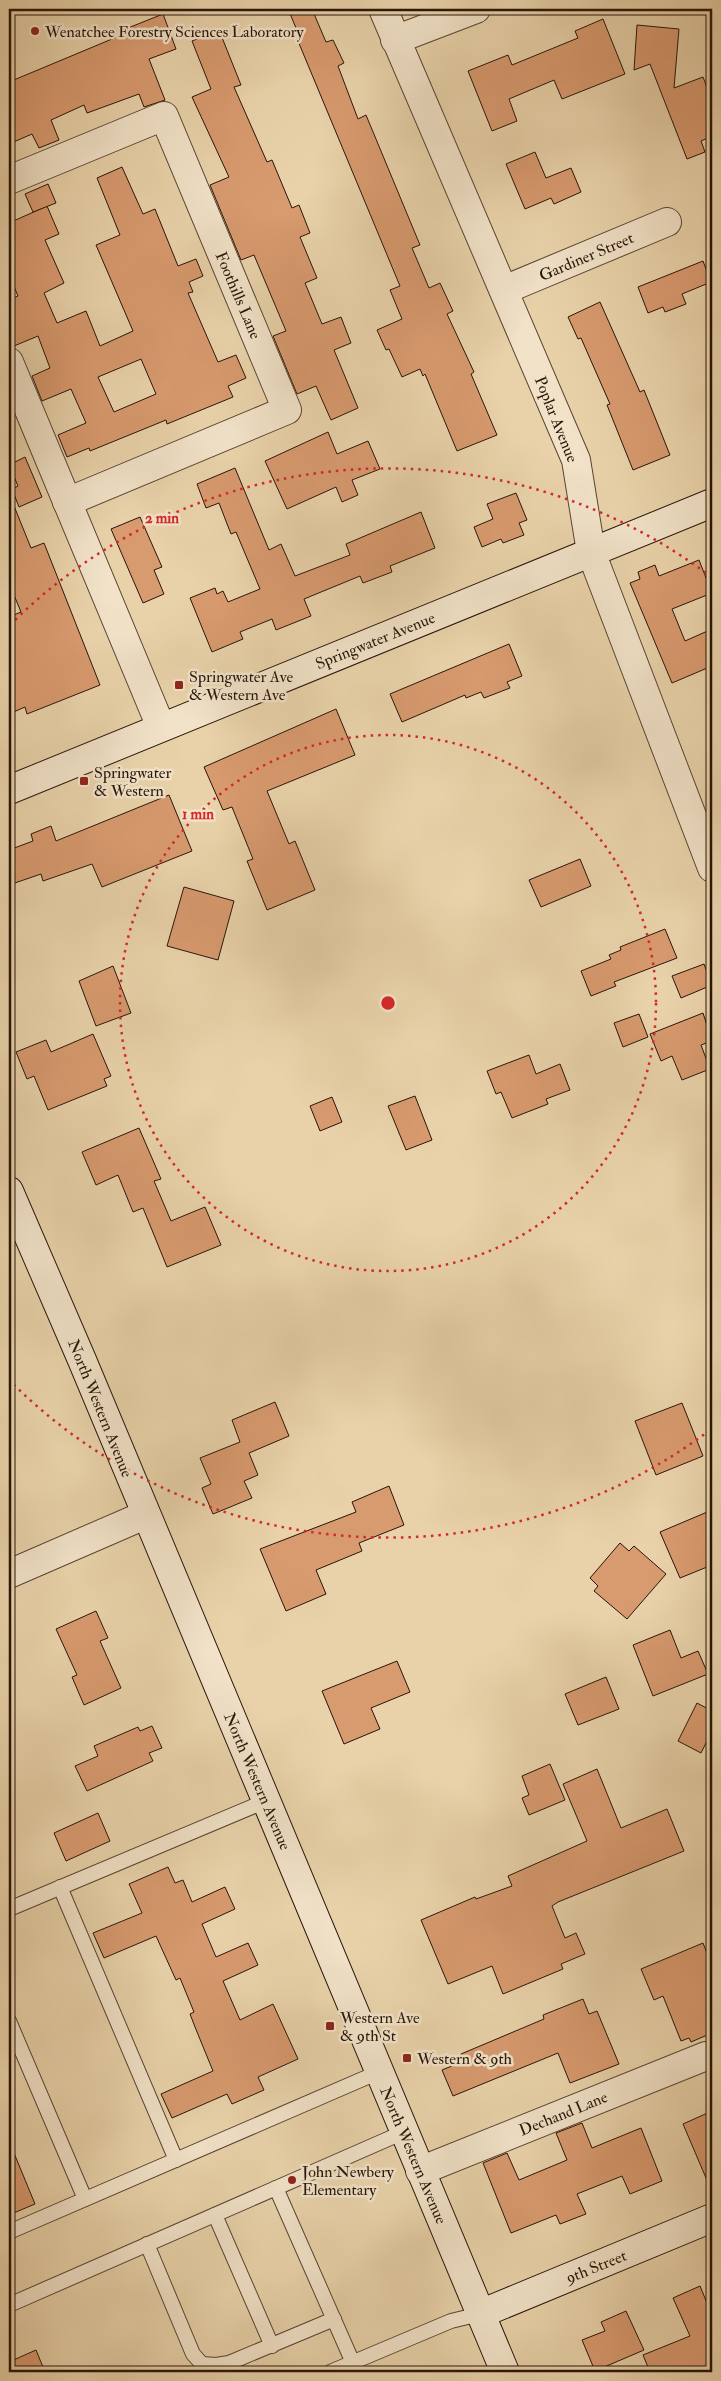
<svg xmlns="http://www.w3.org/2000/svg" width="721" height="2381" viewBox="0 0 721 2381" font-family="'IM FELL Double Pica',serif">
<rect width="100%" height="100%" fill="#e9d2aa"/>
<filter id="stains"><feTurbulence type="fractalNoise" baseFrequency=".004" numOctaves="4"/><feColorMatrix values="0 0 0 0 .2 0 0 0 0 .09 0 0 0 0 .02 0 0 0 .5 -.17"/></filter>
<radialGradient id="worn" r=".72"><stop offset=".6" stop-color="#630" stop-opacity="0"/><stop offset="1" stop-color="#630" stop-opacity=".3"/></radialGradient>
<g fill="#d89a6f" stroke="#281509" fill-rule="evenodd">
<polygon points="288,9 312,9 326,42 333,40 344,63 338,66 358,119 366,115 420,245 412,248 429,288 440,283 453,311 447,314 474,372 471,374 497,435 457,451 425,374 423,376 420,369 402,377 389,349 386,350 377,330 402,319 390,290 400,286 293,29 296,28"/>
<polygon points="163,14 176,49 149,59 165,100 144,107 139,94 87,113 84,105 51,120 59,140 39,148 32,134 9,144 9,82 124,34 123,30"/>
<polygon points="603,19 625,74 562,99 554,80 509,99 517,121 492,131 468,71 508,55 512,65 578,38 575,31"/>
<polygon points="637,25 679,29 674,88 703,77 712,100 707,102 712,117 712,136 701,141 705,152 687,159 650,64 634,70"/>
<polygon points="219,30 241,85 234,87 267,162 272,160 292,208 299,205 310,233 300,237 317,278 305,283 322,324 341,317 351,343 334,350 358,408 331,420 316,386 297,394 273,336 286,331 254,255 241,260 210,185 229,177 192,97 211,89 192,41"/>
<polygon points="535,152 546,178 571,168 581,192 554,204 551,198 525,209 506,164"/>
<path d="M 122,167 L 143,214 L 155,209 L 178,266 L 196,259 L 203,276 L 189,282 L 193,292 L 188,293 L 218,362 L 236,355 L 246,378 L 228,386 L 233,397 L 167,424 L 166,420 L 90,451 L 89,448 L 67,457 L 58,435 L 86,423 L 71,389 L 42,401 L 32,376 L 50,368 L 38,336 L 14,346 L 9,333 L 9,300 L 18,296 L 9,275 L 9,223 L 47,206 L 59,234 L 45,240 L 64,283 L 44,293 L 57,323 L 86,311 L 100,346 L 133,331 L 96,245 L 120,235 L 97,178 ZM 141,359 L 156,394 L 114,412 L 98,377 Z"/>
<polygon points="48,184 56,203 33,212 25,194"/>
<polygon points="703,261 711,282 682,294 686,304 665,312 663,307 648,313 638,287"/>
<polygon points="600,302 640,392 644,390 670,455 633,470 607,405 610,404 581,338 578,339 568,317"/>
<polygon points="328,432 337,454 368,441 380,469 352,480 358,495 342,502 336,487 287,509 265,461"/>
<polygon points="25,457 42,497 19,507 12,489 18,486 9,465"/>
<polygon points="235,468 269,550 281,544 295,576 350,555 346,544 421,512 435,548 390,566 392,572 363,583 360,576 304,599 311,616 276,630 272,619 240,632 243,639 212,652 190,598 215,588 217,594 223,591 228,602 260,589 236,532 231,534 219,503 206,508 197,484"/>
<polygon points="516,493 527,520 519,523 524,535 503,543 501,539 482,547 474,527 493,519 487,504"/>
<polygon points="10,496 31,548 44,543 100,685 27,714 25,707 9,714 9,617 21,612 9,583"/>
<polygon points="140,517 162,567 154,570 164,594 143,603 111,529"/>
<polygon points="699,560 712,593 672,609 685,641 712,629 712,666 672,683 630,583 640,579 638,572 655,565 659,576"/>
<polygon points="509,644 522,676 507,682 510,688 484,698 481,692 466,698 465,695 402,722 390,694"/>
<polygon points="336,709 355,755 267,791 289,844 295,841 315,890 267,910 247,861 253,859 232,807 223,810 204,767"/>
<polygon points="169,795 192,851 102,887 92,864 43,881 41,874 9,885 9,850 33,841 31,834 51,826 56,841"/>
<polygon points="580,859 591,886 541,907 529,880"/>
<polygon points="184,887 234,901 218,960 167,946"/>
<polygon points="665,929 677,958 614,982 616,986 591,996 581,971 611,959 609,955 621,950 620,947"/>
<polygon points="704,964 712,985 681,998 672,976"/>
<polygon points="113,966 131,1013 96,1026 79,981"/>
<polygon points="703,1013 712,1041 701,1045 710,1069 682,1080 672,1056 661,1061 650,1034"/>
<polygon points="639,1014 648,1037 623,1047 614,1023"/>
<polygon points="93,1034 111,1076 104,1079 107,1086 48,1110 34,1076 27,1079 16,1052 46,1040 51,1052"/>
<polygon points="529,1055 536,1074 560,1064 570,1090 546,1099 548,1104 512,1118 501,1092 496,1094 487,1071"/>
<polygon points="415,1096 432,1140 406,1150 388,1106"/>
<polygon points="332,1097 342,1122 320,1131 310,1106"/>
<polygon points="139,1128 161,1179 154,1181 171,1221 205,1207 221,1245 167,1267 143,1208 133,1212 118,1175 96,1185 82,1152"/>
<polygon points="275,1402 289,1436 249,1453 258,1475 244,1481 252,1498 213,1514 202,1488 211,1484 200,1458 240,1442 232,1420"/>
<polygon points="682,1403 703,1456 656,1475 635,1421"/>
<polygon points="389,1486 404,1525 359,1543 362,1551 316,1570 326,1594 286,1611 260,1549 356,1512 352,1502"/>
<polygon points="712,1510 712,1565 680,1578 660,1532"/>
<polygon points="620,1543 629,1551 634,1546 666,1574 627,1619 594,1591 598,1586 590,1578"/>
<polygon points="96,1611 108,1638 100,1641 121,1688 84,1705 72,1677 77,1675 56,1629"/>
<polygon points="670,1630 681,1658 698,1651 708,1674 653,1696 633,1645"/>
<polygon points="397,1661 410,1692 371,1708 380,1729 344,1744 322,1691"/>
<polygon points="606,1677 619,1709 578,1725 565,1694"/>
<polygon points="697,1703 712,1711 712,1731 701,1753 678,1741"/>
<polygon points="152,1726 162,1748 149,1753 153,1761 87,1791 75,1766 98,1756 94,1746 138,1727 140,1731"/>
<polygon points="550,1764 565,1800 529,1815 522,1798 529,1795 522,1776"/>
<polygon points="597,1769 621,1828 667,1809 684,1851 558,1902 552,1906 565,1938 576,1933 585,1954 561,1964 563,1969 503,1994 492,1966 448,1984 421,1920 475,1897 476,1899 512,1886 508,1876 587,1841 563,1784"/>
<polygon points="98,1813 110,1841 66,1861 54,1833"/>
<polygon points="168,1867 175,1883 183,1880 192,1902 225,1887 235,1909 202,1924 216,1957 248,1943 258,1965 223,1981 240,2020 273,2004 298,2059 258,2077 264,2090 232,2104 227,2094 172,2118 161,2094 213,2071 195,2027 190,2014 194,2012 180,1978 176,1980 156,1936 104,1958 93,1933 142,1913 129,1884"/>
<polygon points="703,1943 712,1966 712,2033 691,2042 689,2038 681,2041 663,1996 654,2000 641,1969"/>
<polygon points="583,1999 589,2014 597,2011 619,2064 570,2083 558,2053 453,2096 442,2070 464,2061 461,2054 544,2019 543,2015"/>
<polygon points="712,2111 712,2192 683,2124"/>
<polygon points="582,2123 592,2148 641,2128 662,2181 630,2194 622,2176 577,2194 586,2214 560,2224 556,2215 511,2233 483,2163 507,2153 519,2180 567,2160 556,2133"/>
<polygon points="9,2141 35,2204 9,2215"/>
<polygon points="700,2286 712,2315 712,2372 650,2372 643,2355 690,2336 673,2298"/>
<polygon points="626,2311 644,2350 595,2371 582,2340 605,2331 601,2322"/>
<polygon points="36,2350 45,2372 9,2372 9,2362"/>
</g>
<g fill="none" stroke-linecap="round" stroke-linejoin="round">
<g stroke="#584431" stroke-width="16">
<g id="lane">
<polyline points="60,1887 176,2160"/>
<polyline points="9,1909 266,1801"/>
<polyline points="9,2021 85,2199"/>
<polyline points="276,2188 357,2372"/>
<polyline points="215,2215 272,2346"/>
<polyline points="9,2232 379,2072"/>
<polyline points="147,2244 193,2354 202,2364 216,2365 229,2363 334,2319"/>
<polyline points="9,2305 404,2132"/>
<polyline points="330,2372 451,2321 480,2314"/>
</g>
</g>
<g stroke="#584431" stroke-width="30">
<g id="street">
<polyline points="383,9 576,460 591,552 712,868"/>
<polyline points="395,40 476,9"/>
<polyline points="9,180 164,116 287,410 67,502"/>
<polyline points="504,290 667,222"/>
<polyline points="9,362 161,727"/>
<polyline points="9,1574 145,1515"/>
<polyline points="420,2171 706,2056"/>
</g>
</g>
<g stroke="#281509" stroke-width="30">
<g id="secondary">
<polyline points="9,790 712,503"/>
<polyline points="9,1191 82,1360 505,2372"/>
<polyline points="480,2314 712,2218"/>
</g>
</g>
<use href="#lane" stroke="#f1e2c8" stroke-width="14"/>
<use href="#street" stroke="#f1e2c8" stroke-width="28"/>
<use href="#secondary" stroke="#f1e2c8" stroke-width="28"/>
</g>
<g fill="none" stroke="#d62828" stroke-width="2.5" stroke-dasharray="2.5 5">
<circle cx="388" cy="1003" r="268"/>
<path d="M710 1430A535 535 0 0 1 10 1381M10 625A535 535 0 0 1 710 576"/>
</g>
<g fill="#8f2418" stroke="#f1e2c8" stroke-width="2">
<circle cx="35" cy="31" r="5"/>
<rect x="174" y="680" width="10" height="10" rx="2.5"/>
<rect x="79" y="776" width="10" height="10" rx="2.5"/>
<rect x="325" y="2021" width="10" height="10" rx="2.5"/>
<rect x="402" y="2053" width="10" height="10" rx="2.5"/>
<circle cx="292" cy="2180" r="5"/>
</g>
<g text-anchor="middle" stroke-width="5" stroke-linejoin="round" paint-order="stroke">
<g font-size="16" fill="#281509" stroke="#f1e2c8" text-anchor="start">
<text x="45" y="37">Wenatchee Forestry Sciences Laboratory</text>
<text x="189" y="682">Springwater Ave<tspan x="189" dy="18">&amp; Western Ave</tspan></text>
<text x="94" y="778">Springwater<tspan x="94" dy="18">&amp; Western</tspan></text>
<text x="340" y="2023">Western Ave<tspan x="340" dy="18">&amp; 9th St</tspan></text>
<text x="417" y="2064">Western &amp; 9th</text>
<text x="302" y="2177">John Newbery<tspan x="302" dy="18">Elementary</tspan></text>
</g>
<g font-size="16" fill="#281509" stroke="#f1e2c8">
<text transform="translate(586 256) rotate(-23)" y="6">Gardiner Street</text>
<text transform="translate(239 295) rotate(67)" y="6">Foothills Lane</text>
<text transform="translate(557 419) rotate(68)" y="6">Poplar Avenue</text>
<text transform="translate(375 640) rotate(-22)" y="6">Springwater Avenue</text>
<text transform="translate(101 1408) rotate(68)" y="6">North Western Avenue</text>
<text transform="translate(258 1781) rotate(67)" y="6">North Western Avenue</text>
<text transform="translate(563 2113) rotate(-22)" y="6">Dechand Lane</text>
<text transform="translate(414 2155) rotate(67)" y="6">North Western Avenue</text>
<text transform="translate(596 2266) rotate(-22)" y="6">9th Street</text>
</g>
</g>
<circle cx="388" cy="1003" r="8" fill="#d62828" stroke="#f1e2c8" stroke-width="2.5"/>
<g font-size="15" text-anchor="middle" font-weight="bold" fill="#d62828" stroke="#f1e2c8" stroke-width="5" stroke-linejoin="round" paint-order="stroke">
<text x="162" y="523">2 min</text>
<text x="198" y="819">1 min</text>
</g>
<rect width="721" height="2381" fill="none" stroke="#e9d2aa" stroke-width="30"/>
<rect x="10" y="10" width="701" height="2361" fill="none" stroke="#281509" stroke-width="2.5"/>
<rect x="15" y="15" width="691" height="2351" fill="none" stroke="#281509"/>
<rect width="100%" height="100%" filter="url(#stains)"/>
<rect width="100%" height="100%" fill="url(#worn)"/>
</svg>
